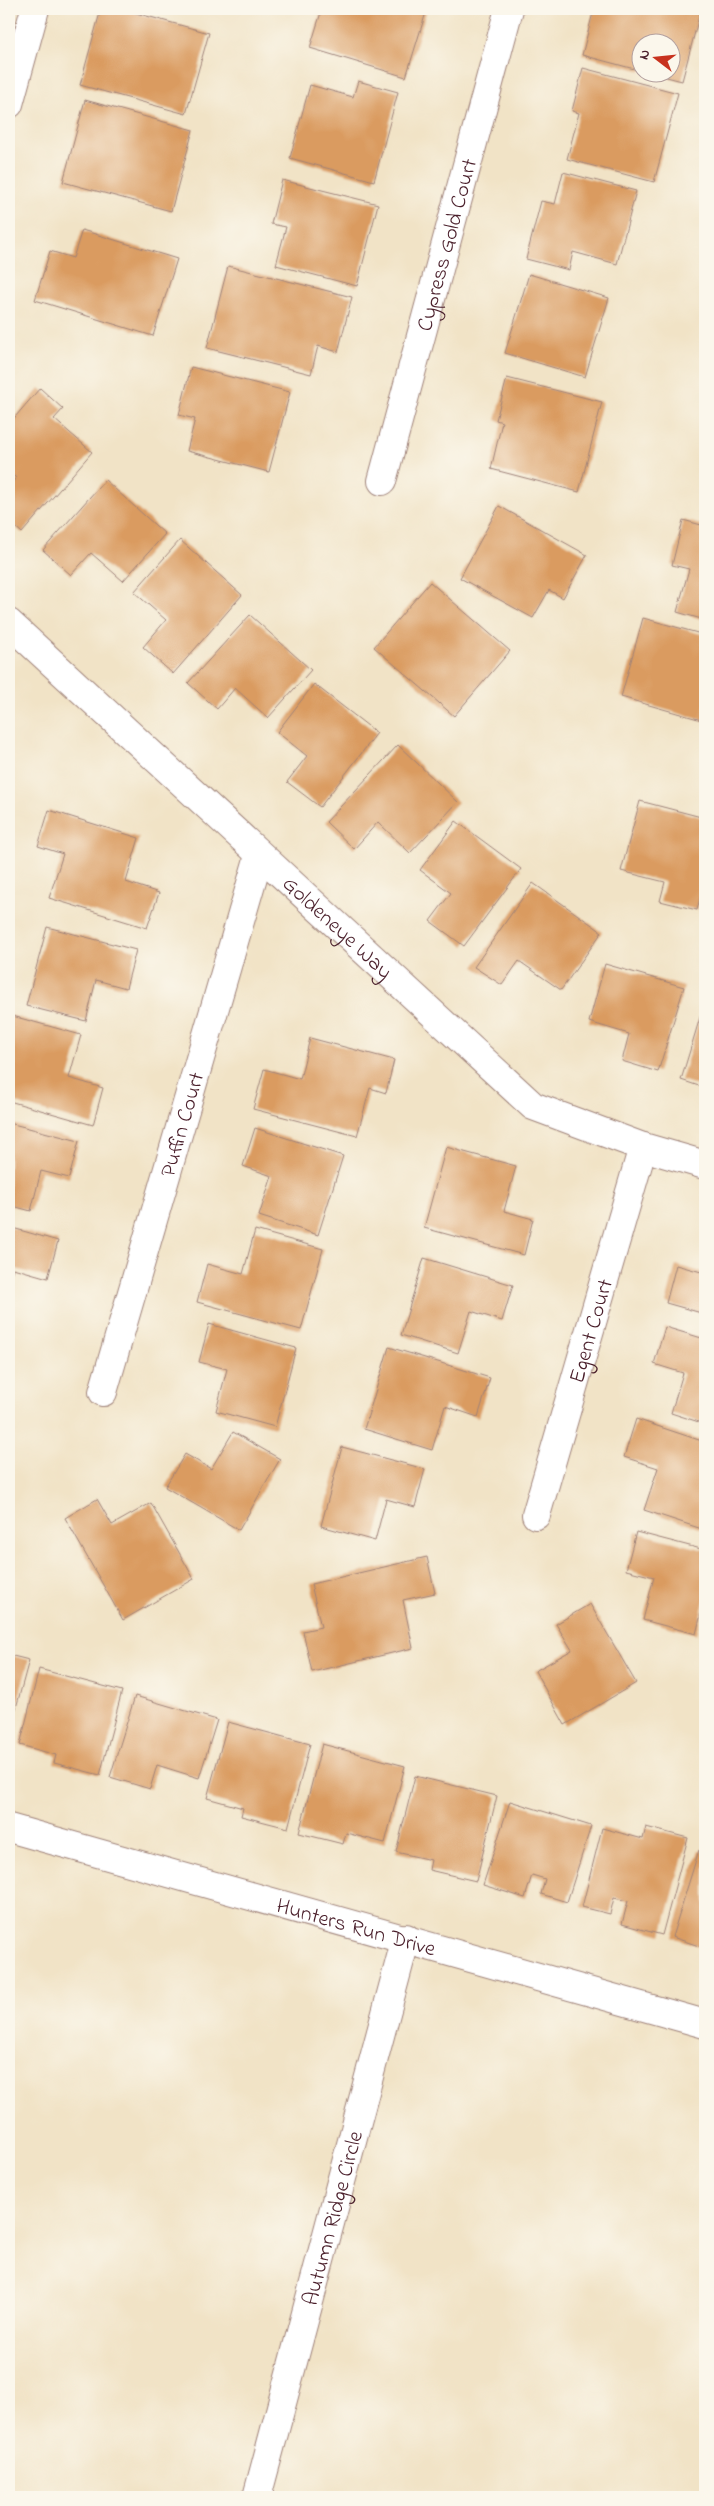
<svg xmlns="http://www.w3.org/2000/svg" width="714" height="2506" viewBox="0 0 714 2506" font-family="'Indie Flower',sans-serif">
<rect width="100%" height="100%" fill="#fbf7ec"/>
<filter id="ink" filterUnits="userSpaceOnUse"><feTurbulence type="fractalNoise" baseFrequency=".02" numOctaves="2"/><feDisplacementMap in="SourceGraphic" scale="10" xChannelSelector="R" yChannelSelector="G"/><feConvolveMatrix kernelMatrix="1 2 1 2 8 2 1 2 1" color-interpolation-filters="sRGB"/></filter>
<filter id="wash" filterUnits="userSpaceOnUse"><feTurbulence type="fractalNoise" baseFrequency=".0096" numOctaves="4" result="noise"/><feDisplacementMap in="SourceGraphic" scale="20" xChannelSelector="R" yChannelSelector="G"/><feGaussianBlur stdDeviation="1.12" result="paint"/><feColorMatrix in="noise" values="0 0 0 0 0 0 0 0 0 0 0 0 0 0 0 0 0 1.4 0 .05"/><feComposite in="paint" operator="in"/></filter>
<g filter="url(#wash)">
<rect width="100%" height="100%" fill="#f1e3c6"/>
<g id="blocks">
<g fill="#da9b61">
<polygon points="101,9 121,9 209,33 186,114 80,85"/>
<polygon points="322,9 427,9 406,77 310,48"/>
<polygon points="594,9 701,9 682,81 651,73 672,72 672,42 642,42 642,71 582,55"/>
<polygon points="583,68 678,93 654,182 567,159 579,113 572,111"/>
<polygon points="358,81 398,92 374,181 290,158 310,85 353,97"/>
<polygon points="85,100 193,130 171,211 63,182"/>
<polygon points="563,172 636,191 617,264 573,252 569,270 526,259 541,201 555,204"/>
<polygon points="282,180 378,204 357,286 276,265 286,227 271,224"/>
<polygon points="82,230 177,259 153,336 35,300 50,251 73,258"/>
<polygon points="228,266 352,297 338,352 318,346 311,374 207,348"/>
<polygon points="529,274 609,298 585,377 505,353"/>
<polygon points="191,367 290,392 269,472 187,451 195,419 179,415"/>
<polygon points="507,378 602,402 579,492 491,469 502,422 496,420"/>
<polygon points="40,388 63,409 54,419 92,452 22,533 9,521 9,486 16,478 9,471 9,424"/>
<polygon points="105,480 165,534 123,581 91,553 71,575 43,550"/>
<polygon points="499,506 587,555 563,598 549,590 533,618 460,578"/>
<polygon points="683,520 705,526 705,620 677,612 689,569 672,565"/>
<polygon points="180,540 242,595 173,674 143,647 166,620 134,592"/>
<polygon points="430,582 510,651 454,716 374,647"/>
<polygon points="250,615 311,670 268,718 235,688 217,709 188,683"/>
<polygon points="643,618 705,635 705,721 621,697"/>
<polygon points="314,684 377,733 320,807 287,782 307,756 277,732"/>
<polygon points="398,745 458,802 410,853 378,822 354,849 326,822"/>
<polygon points="640,801 705,818 705,879 697,910 660,901 665,882 621,871"/>
<polygon points="49,810 139,838 126,882 159,893 147,928 49,898 63,854 38,846"/>
<polygon points="456,821 521,869 464,946 430,921 451,893 420,870"/>
<polygon points="533,883 602,932 561,990 519,961 502,985 474,967"/>
<polygon points="47,927 136,950 126,988 96,980 86,1021 26,1006"/>
<polygon points="605,964 684,987 658,1072 622,1061 629,1034 589,1022"/>
<polygon points="705,1001 705,1088 681,1080"/>
<polygon points="9,1015 81,1035 69,1078 103,1088 93,1125 9,1101"/>
<polygon points="310,1038 394,1060 386,1093 370,1088 357,1136 253,1109 264,1069 300,1079"/>
<polygon points="9,1123 79,1141 69,1178 41,1171 31,1211 9,1205"/>
<polygon points="255,1128 343,1156 318,1235 259,1216 272,1176 243,1166"/>
<polygon points="446,1147 516,1166 504,1211 533,1219 524,1255 424,1228"/>
<polygon points="9,1227 58,1241 48,1278 13,1268 9,1281"/>
<polygon points="255,1230 323,1249 301,1330 197,1302 207,1264 243,1274"/>
<polygon points="424,1258 513,1285 502,1321 471,1311 458,1353 401,1335"/>
<polygon points="676,1265 705,1273 705,1314 666,1303"/>
<polygon points="209,1324 296,1348 275,1427 216,1411 227,1369 199,1362"/>
<polygon points="665,1327 705,1339 705,1424 671,1413 683,1373 654,1364"/>
<polygon points="389,1347 490,1378 478,1417 445,1406 432,1450 364,1429"/>
<polygon points="636,1419 705,1442 705,1530 644,1510 658,1468 624,1457"/>
<polygon points="233,1432 280,1459 239,1530 165,1487 185,1454 211,1469"/>
<polygon points="342,1447 425,1469 415,1507 386,1499 375,1541 321,1526"/>
<polygon points="97,1499 112,1525 151,1503 194,1579 123,1620 65,1518"/>
<polygon points="636,1532 705,1550 705,1598 696,1634 643,1620 654,1577 626,1570"/>
<polygon points="427,1557 435,1593 403,1600 413,1648 312,1672 303,1631 321,1627 311,1584"/>
<polygon points="590,1604 636,1683 565,1725 535,1671 572,1650 556,1624"/>
<polygon points="9,1655 29,1660 9,1734"/>
<polygon points="39,1669 122,1691 100,1775 54,1763 56,1755 20,1745"/>
<polygon points="135,1696 217,1720 199,1778 157,1765 150,1789 110,1777"/>
<polygon points="228,1722 310,1744 288,1828 241,1816 243,1808 207,1798"/>
<polygon points="322,1744 405,1766 385,1843 346,1833 343,1844 299,1833"/>
<polygon points="415,1776 497,1796 476,1881 429,1870 431,1860 396,1852"/>
<polygon points="510,1801 591,1826 567,1902 541,1894 545,1879 532,1875 525,1898 483,1885"/>
<polygon points="646,1827 688,1838 662,1935 622,1924 628,1901 614,1898 610,1914 582,1907 602,1828 643,1839"/>
<polygon points="699,1850 705,1852 705,1948 672,1937"/>
</g>
</g>
</g>
<g filter="url(#ink)">
<use href="#blocks" fill-opacity="0" stroke="#9e8178" stroke-width="1"/>
<g fill="none" stroke-linecap="round" stroke-linejoin="round">
<g stroke="#9e8178" stroke-width="30">
<g id="minor">
<polyline points="9,104 35,9"/>
<path id="s1" d="M 382,481 L 509,9"/>
<path id="s2" d="M 9,623 L 533,1106 L 643,1147 L 705,1165"/>
<path id="s3" d="M 103,1392 L 259,856"/>
<path id="s4" d="M 536,1515 L 643,1147"/>
<path id="s5" d="M 9,1828 L 705,2024"/>
<path id="s6" d="M 257,2497 L 406,1938"/>
</g>
</g>
<use href="#minor" stroke="#fff" stroke-width="28"/>
</g>
</g>
<g text-anchor="middle" stroke-width="4" stroke-linejoin="round" paint-order="stroke">
<g font-size="22" fill="#4a1f2b" stroke="#fbf7ec">
<text dy="8" stroke="none"><textPath href="#s1" startOffset="245">Cypress Gold Court</textPath></text>
<text dy="8" stroke="none"><textPath href="#s2" startOffset="448">Goldeneye Way</textPath></text>
<text dy="8" stroke="none"><textPath href="#s3" startOffset="279">Puffin Court</textPath></text>
<text dy="8" stroke="none"><textPath href="#s4" startOffset="192">Egent Court</textPath></text>
<text dy="8" stroke="none"><textPath href="#s5" startOffset="361">Hunters Run Drive</textPath></text>
<text dy="8" stroke="none"><textPath href="#s6" startOffset="289">Autumn Ridge Circle</textPath></text>
</g>
</g>
<rect width="714" height="2506" fill="none" stroke="#fbf7ec" stroke-width="30"/>
<g transform="translate(656 58) rotate(286)"><circle r="24" fill="#fbf7ec" stroke="#b4a19f"/>
<path d="M0-4L9 19L0 12L-9 19Z" fill="#c8321e"/>
<text y="-8" font-size="14" font-weight="bold" text-anchor="middle" fill="#4a1f2b">N</text>
</g>
</svg>
